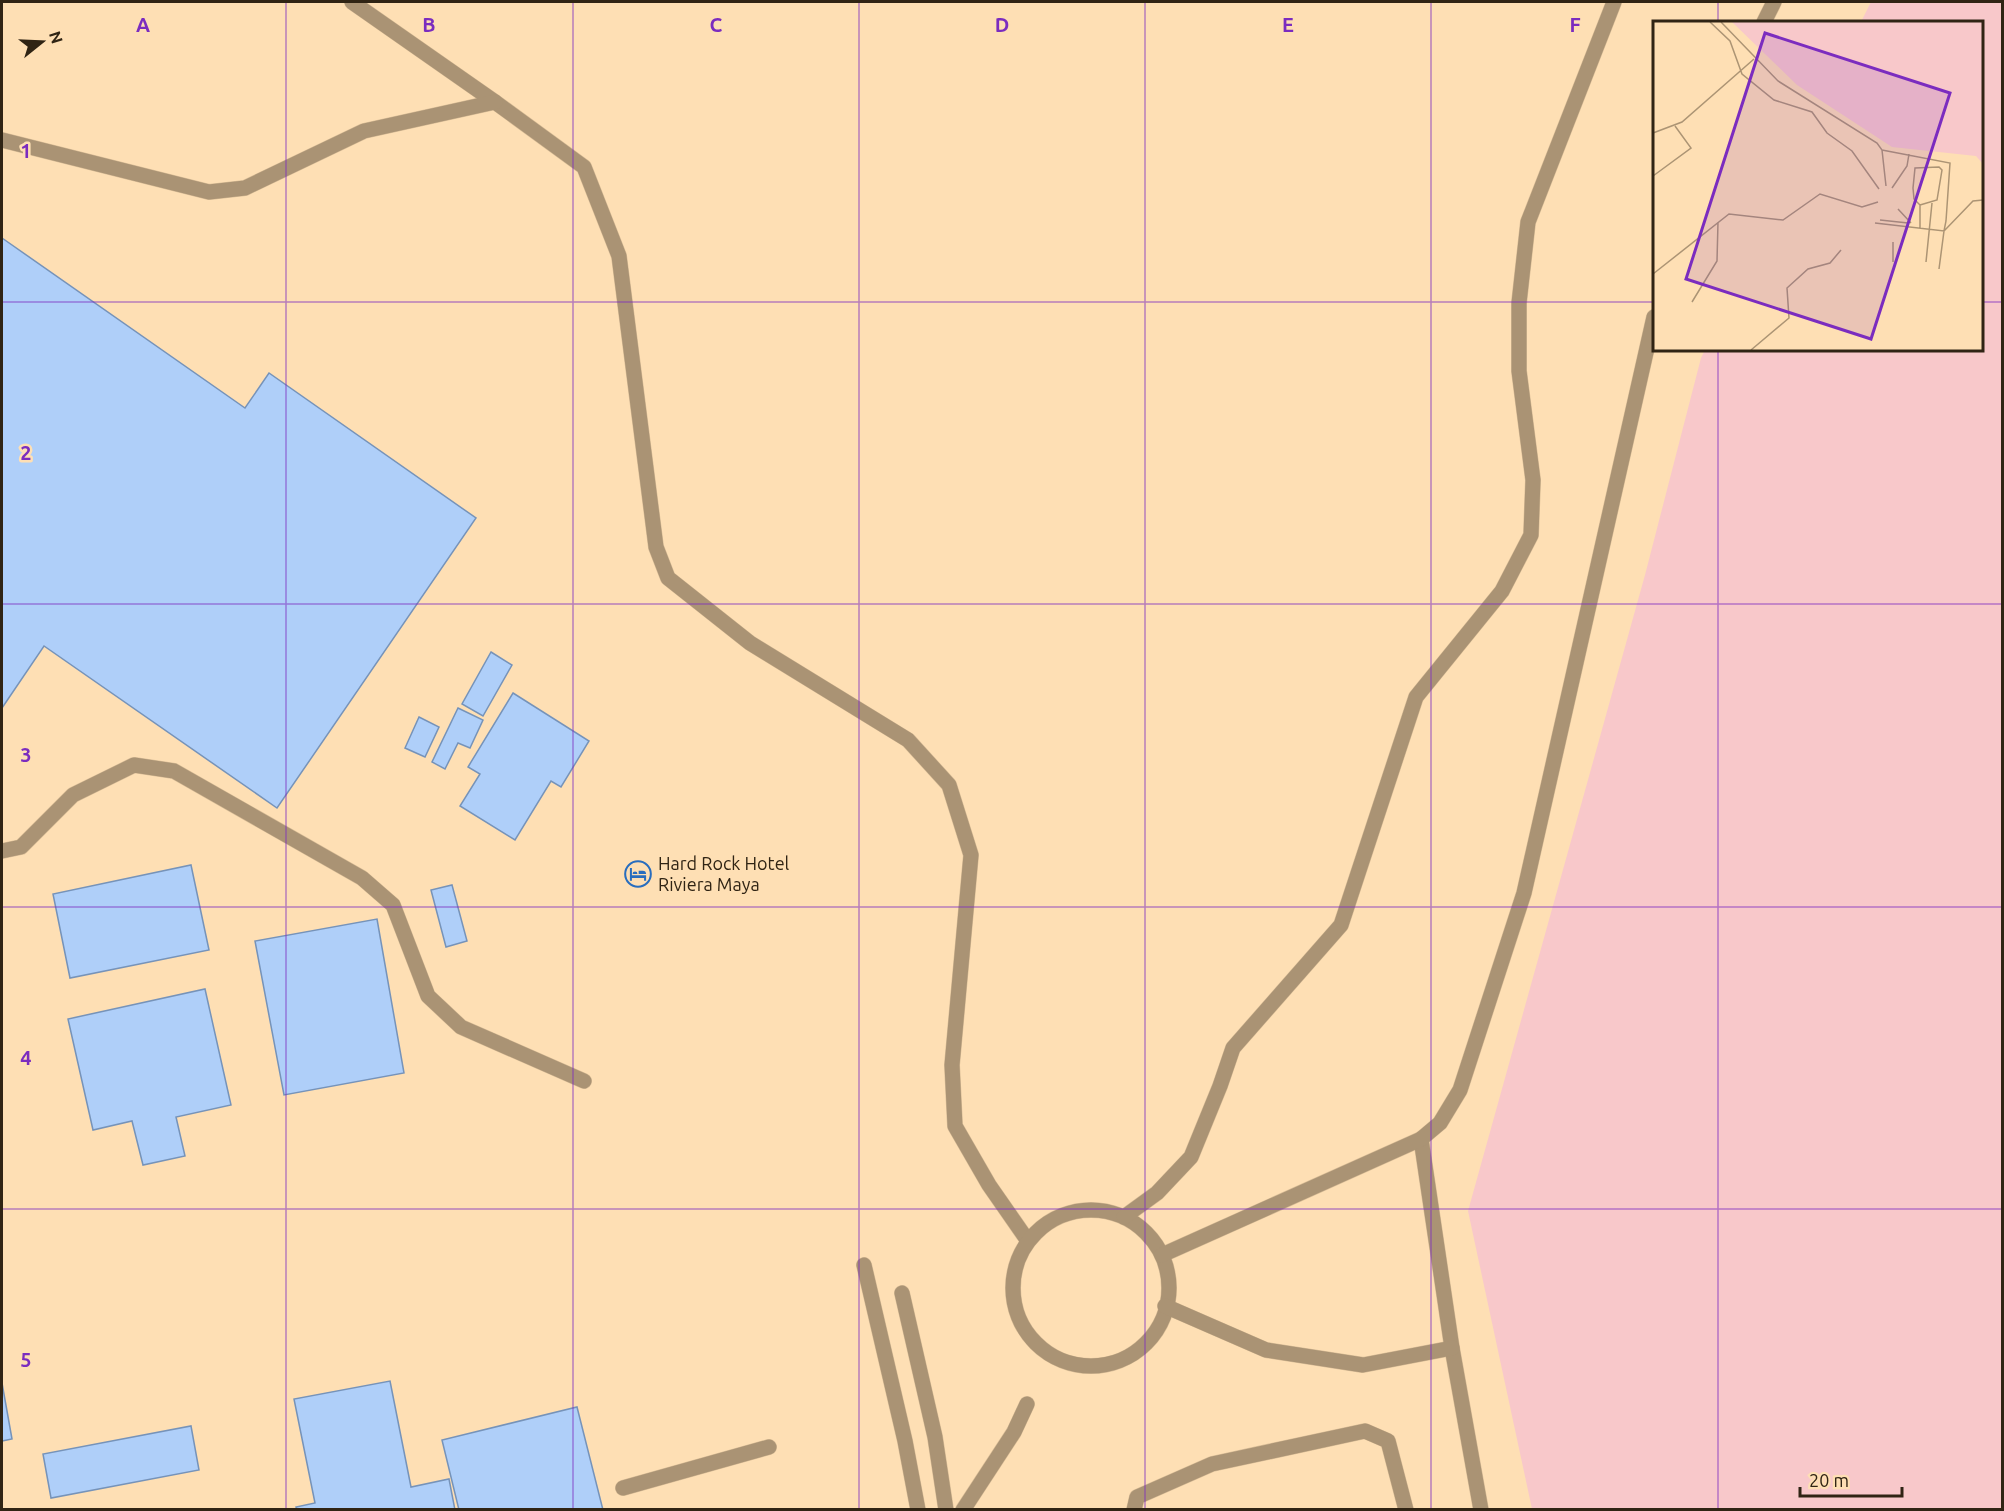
<svg xmlns="http://www.w3.org/2000/svg" width="2004" height="1511" viewBox="0 0 2004 1511" font-family="Ubuntu,sans-serif">
<rect width="100%" height="100%" fill="#fedfb4"/>
<polygon fill="#f8c8ca" points="1871,2 2002,2 2002,1509 1532,1509 1468,1211 1645,575 1701,358 1705,350 1982,350 1982,22 1861,22"/>
<g fill="#afcff9" stroke="#7693b9" stroke-width="1.5">
<polygon points="2,238 245,408 269,373 476,518 277,808 44,646 2,708"/>
<polygon points="491,652 512,665 483,716 462,704"/>
<polygon points="513,693 589,741 561,787 551,781 515,840 460,806 480,774 468,767"/>
<polygon points="458,708 483,720 470,748 458,743 445,769 432,762"/>
<polygon points="419,717 439,727 425,757 405,748"/>
<polygon points="191,865 209,950 70,978 53,894"/>
<polygon points="452,885 467,941 446,947 431,890"/>
<polygon points="377,919 404,1073 284,1095 255,941"/>
<polygon points="205,989 231,1105 176,1117 185,1156 143,1165 132,1121 93,1130 68,1019"/>
<polygon points="390,1381 411,1487 449,1479 455,1510 297,1510 296,1507 315,1503 294,1399"/>
<polygon points="2,1383 12,1439 2,1441"/>
<polygon points="577,1407 603,1510 459,1510 442,1440"/>
<polygon points="191,1426 199,1470 51,1498 43,1454"/>
</g>
<g fill="none" stroke-linecap="round" stroke-linejoin="round">
<g stroke="#d9bd97" stroke-width="16">
<g id="minor">
<polyline points="352,2 495,102 584,167 619,256 656,547 668,578 750,643 908,740 949,785 971,855 952,1065 955,1126 989,1185 1028,1241"/>
<polyline points="1764,22 1774,2"/>
<polyline points="2,140 209,192 245,188 364,131 495,102"/>
<polyline points="2,851 21,847 73,795 134,765 174,771 362,878 393,905 428,996 461,1027 584,1081"/>
<polyline points="1421,1139 1452,1348 1481,1510"/>
<circle cx="1091" cy="1288" r="78"/>
<polyline points="1124,1217 1157,1193 1191,1157 1220,1086 1233,1048 1341,925 1416,697 1502,591 1531,535 1533,480 1519,371 1519,303 1528,222 1614,2"/>
<polyline points="1162,1255 1421,1139 1440,1123 1460,1090 1524,893 1654,317"/>
<polyline points="864,1265 905,1441 918,1510"/>
<polyline points="902,1293 935,1437 946,1510"/>
<polyline points="1165,1306 1266,1350 1363,1365 1452,1348"/>
<polyline points="623,1488 769,1447"/>
<polyline points="963,1510 1014,1432 1027,1404"/>
<polyline points="1134,1510 1137,1497 1212,1464 1365,1431 1388,1441 1406,1510"/>
</g>
</g>
<use href="#minor" stroke="#aa9374" stroke-width="15"/>
</g>
<path fill="none" stroke="#7b2cbf" stroke-width="1.5" stroke-opacity="0.55" d="M 286,2 L 286,1510M 573,2 L 573,1510M 859,2 L 859,1510M 1145,2 L 1145,1510M 1431,2 L 1431,1510M 1718,2 L 1718,22M 2,302 L 1654,302M 1982,302 L 2002,302M 1718,350 L 1718,1510M 2,604 L 2002,604M 2,907 L 2002,907M 2,1209 L 2002,1209"/>
<defs>
<g id="hotel-ring" transform="scale(1.35)"><circle r="9.5" fill="#fedfb4" stroke="#286dbe" stroke-width="1.5"/><path d="M-6-4.5h1.5V1H6V5H4.5V3h-9V5H-6ZM-4 0a1.8 1.8 0 1 1 3.6 0ZM.5 0V-2.5h3Q6-2.5 6 0Z" fill="#286dbe"/></g>
</defs>
<g fill-rule="evenodd">
<use href="#hotel-ring" x="638" y="874"/>
</g>
<g text-anchor="middle" stroke-width="5" stroke-linejoin="round" paint-order="stroke">
<g font-size="18" fill="#302414" stroke="#fedfb4" text-anchor="start">
<text x="658" y="870">Hard Rock Hotel<tspan x="658" dy="21">Riviera Maya</tspan></text>
</g>
</g>
<g transform="translate(1653 21)">
<rect width="330" height="330" fill="#fedfb4"/>
<path d="M 79,1 L 330,1 L 330,143 L 323,135 L 239,126 L 144,64 Z" fill="#f8c8ca"/>
<path fill="none" stroke="#ac9474" stroke-width="1.5" d="M 57,1 L 77,20 L 89,53 L 121,79 L 159,91 L 174,112 L 199,130 L 226,168M 68,1 L 125,60 L 224,122 L 229,129 L 233,165M 0,112 L 29,101 L 101,38M 0,155 L 38,127 L 22,105M 239,167 L 254,145 L 256,133M 245,188 L 258,202M 227,199 L 255,202M 222,202 L 291,210 L 293,200 L 297,142 L 229,129M 267,207 L 267,184 L 261,178 L 260,167 L 262,147 L 286,146 L 289,149 L 284,179 L 267,184M 240,241 L 240,221M 273,241 L 279,182M 286,248 L 291,210 L 320,180 L 330,179M 0,253 L 76,193 L 130,199 L 167,173 L 209,186 L 225,181M 39,281 L 64,240 L 65,201M 98,329 L 136,297 L 134,267 L 155,248 L 177,242 L 188,229"/>
<path fill="#7b2cbf" fill-opacity="0.15" stroke="#7b2cbf" stroke-width="3" d="M 112,12 L 297,72 L 218,318 L 33,258 Z"/>
<rect width="330" height="330" fill="none" stroke="#302414" stroke-width="3"/>
</g>
<g font-size="20" text-anchor="middle" font-weight="bold" fill="#7b2cbf" stroke="#fedfb4" stroke-width="5" stroke-linejoin="round" paint-order="stroke">
<text x="143" y="32">A</text>
<text x="429" y="32">B</text>
<text x="716" y="32">C</text>
<text x="1002" y="32">D</text>
<text x="1288" y="32">E</text>
<text x="1575" y="32">F</text>
<text x="26" y="158">1</text>
<text x="26" y="460">2</text>
<text x="26" y="762">3</text>
<text x="26" y="1065">4</text>
<text x="26" y="1367">5</text>
</g>
<rect width="2004" height="1511" fill="none" stroke="#302414" stroke-width="6"/>
<g transform="translate(42 42) rotate(72)" stroke="#fedfb4" stroke-width="4.5" paint-order="stroke">
<path d="M0-4.5L10 22L0 15L-10 22Z" fill="#302414"/>
<text y="-9" font-size="16" font-weight="bold" text-anchor="middle" fill="#302414">N</text>
</g>
<path d="M1800 1487v9h102v-9" fill="none" stroke="#302414" stroke-width="3"/>
<text x="1809" y="1487" font-size="18" fill="#302414" stroke="#fedfb4" stroke-width="4.5" paint-order="stroke">20 m</text>
</svg>
